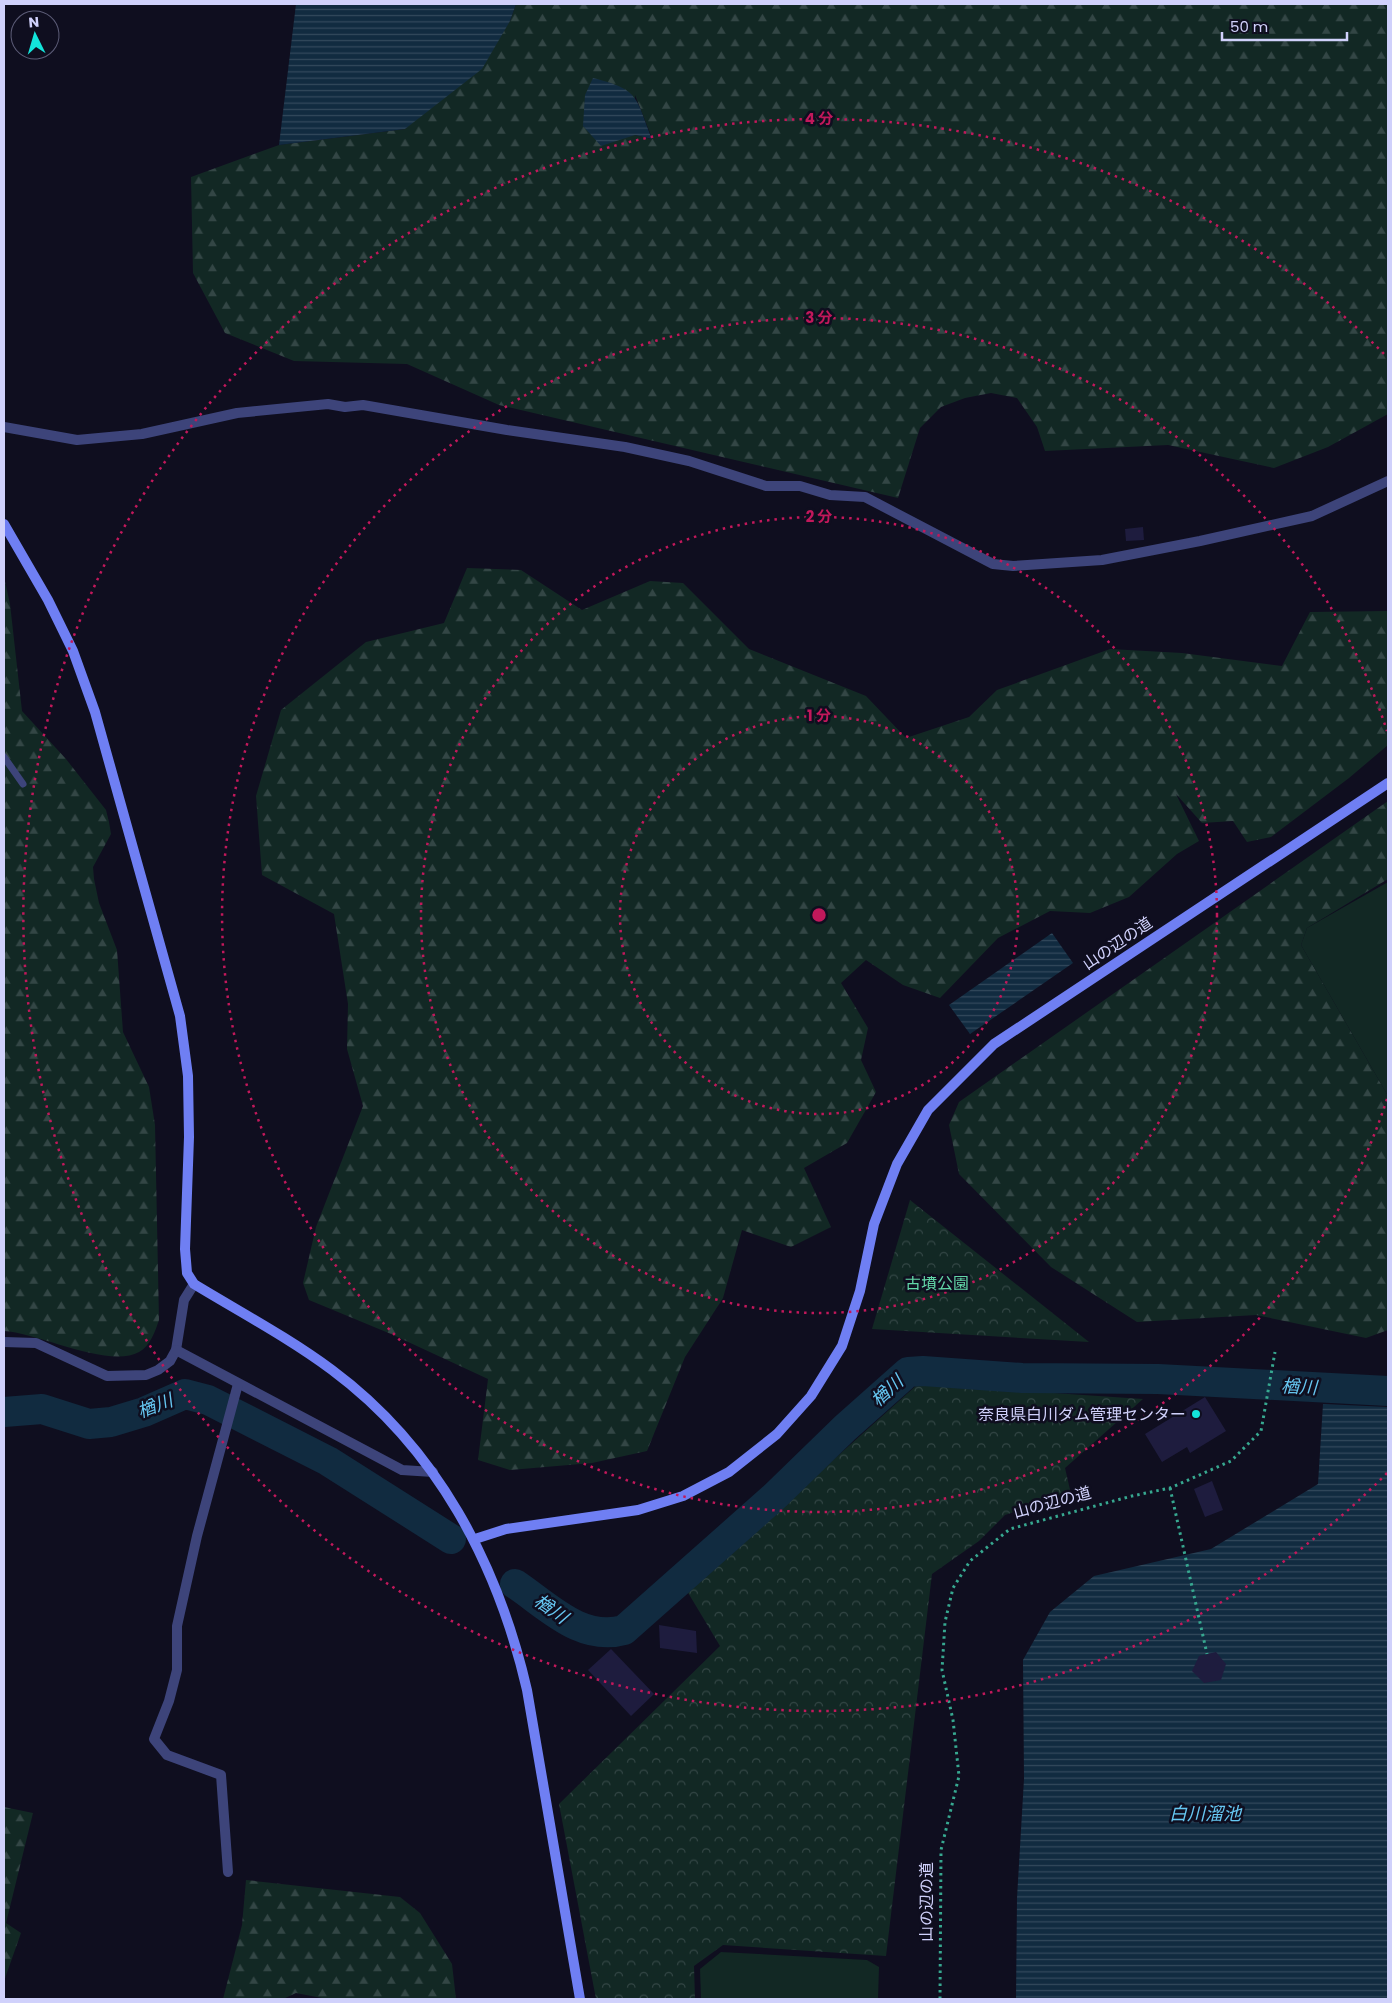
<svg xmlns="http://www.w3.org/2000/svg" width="1392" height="2003" viewBox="0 0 1392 2003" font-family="Poppins,'Noto Sans JP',sans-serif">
<defs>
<pattern id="forest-firs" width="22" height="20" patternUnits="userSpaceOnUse" patternTransform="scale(1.25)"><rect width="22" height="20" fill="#122824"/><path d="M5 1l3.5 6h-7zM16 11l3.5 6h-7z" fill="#334645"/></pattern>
<pattern id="park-crowns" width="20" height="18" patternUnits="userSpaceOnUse" patternTransform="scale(1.25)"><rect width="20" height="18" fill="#122824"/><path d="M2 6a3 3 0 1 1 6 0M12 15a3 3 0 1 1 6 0" fill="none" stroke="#334645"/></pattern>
<pattern id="water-rules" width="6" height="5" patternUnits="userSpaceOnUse" patternTransform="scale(1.25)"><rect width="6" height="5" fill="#112b40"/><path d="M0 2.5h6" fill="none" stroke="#33495c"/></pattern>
</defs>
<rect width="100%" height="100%" fill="#0f0e1f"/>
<g fill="url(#forest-firs)" fill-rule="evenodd">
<path d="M 516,4 L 1388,4 L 1388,414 L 1328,447 L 1274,468 L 1168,445 L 1045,451 L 1037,427 L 1017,398 L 991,393 L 965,398 L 941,407 L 920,428 L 898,498 L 499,405 L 407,364 L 294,361 L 225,333 L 193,273 L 191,177 L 279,145 L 405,129 L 510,21 ZM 635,95 L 652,138 L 651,139 L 635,135 Z"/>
<polygon points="467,568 521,570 582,610 650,581 683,583 749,649 866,696 906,738 969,717 997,690 1110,649 1182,653 1282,666 1310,612 1388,611 1388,745 1349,778 1271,837 1247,842 1233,821 1202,823 1176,794 1199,841 1177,854 1129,897 1090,913 1050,911 998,938 940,998 903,985 866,960 841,983 868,1028 861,1060 876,1092 847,1143 804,1168 831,1227 791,1247 742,1230 723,1298 685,1357 647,1451 592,1463 510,1470 478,1460 488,1379 391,1334 309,1300 303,1283 316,1227 363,1106 347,1049 348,1004 334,914 262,875 256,796 281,710 366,642 444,623"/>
<path d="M 4,577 L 10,604 L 22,711 L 66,759 L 106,810 L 109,822 L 111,834 L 93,867 L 94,879 L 99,903 L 117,950 L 123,1032 L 149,1087 L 155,1125 L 159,1320 C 155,1332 150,1346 139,1352 C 109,1369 39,1333 4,1331 Z"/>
<polygon points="1388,801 1388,879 1307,928 1301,945 1388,1096 1388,1330 1366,1338 1256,1315 1137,1322 1051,1267 959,1174 949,1125 959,1102"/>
<polygon points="4,1807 33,1813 6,1923 21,1933 4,1981"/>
<polygon points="246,1880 400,1897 420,1913 452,1964 456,1999 327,1999 296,1993 283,1999 223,1999 242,1925"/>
</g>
<g fill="url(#park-crowns)">
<polygon points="910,1200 1089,1342 872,1329"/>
<polygon points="918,1384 1143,1399 1065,1468 1071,1494 1005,1515 979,1541 932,1574 886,1956 723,1945 694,1966 695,1999 596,1999 559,1804 720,1646 687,1591"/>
</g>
<g fill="#122824">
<polygon points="1388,882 1388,1096 1301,945 1307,928"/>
<polygon points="721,1952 867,1960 879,1967 878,1999 701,1999 700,1969"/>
</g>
<g fill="url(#water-rules)">
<polygon points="296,4 516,4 510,21 482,69 405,129 279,145"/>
<path d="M 593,78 C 640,90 635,96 652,139 L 635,135 L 601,146 L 583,126 L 585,95 Z"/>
<polygon points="1052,933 1073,963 970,1034 949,1005"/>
<polygon points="1323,1404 1388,1407 1388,1999 1016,1999 1017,1898 1024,1779 1023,1660 1050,1612 1094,1576 1211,1549 1318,1484"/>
</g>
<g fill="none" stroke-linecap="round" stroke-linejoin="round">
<g stroke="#112b40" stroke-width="30">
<polyline points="4,1412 42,1409 89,1424 111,1422 144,1412 185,1394 208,1400 328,1461 451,1539"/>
<path d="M 515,1584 C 548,1606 581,1642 624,1630 L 774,1497 L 845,1428 L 908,1372 L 923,1371 L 1022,1378 L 1158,1379 L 1388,1391"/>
</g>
</g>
<g fill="#1e1c3e">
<polygon points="1143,527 1144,540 1126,541 1125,529"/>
<polygon points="1205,1397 1226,1431 1190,1453 1187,1447 1162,1462 1145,1434"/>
<polygon points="1212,1481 1223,1510 1205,1517 1194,1489"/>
<polygon points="659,1625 696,1631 697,1653 660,1648"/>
<polygon points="611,1649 654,1694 631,1716 588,1670"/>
<polygon points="1216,1652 1226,1664 1221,1680 1204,1683 1192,1671 1199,1656"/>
</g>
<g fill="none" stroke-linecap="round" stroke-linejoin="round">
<g stroke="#37a890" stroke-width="3" stroke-dasharray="2.5 4" stroke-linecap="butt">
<polyline points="1170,1488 1207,1654"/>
<polyline points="940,1999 941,1850 959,1776 953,1720 942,1670 945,1622 953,1588 970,1561 1010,1529 1132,1496 1170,1488 1231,1461 1261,1431 1275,1352"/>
</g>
<polyline stroke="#3d447a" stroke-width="7" points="4,757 23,784"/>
<g stroke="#3d447a" stroke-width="10">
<polyline points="4,427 77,440 142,434 237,413 328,404 345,407 363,405 507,430 625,447 689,461 766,486 800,486 830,495 865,497 993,564 1013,566 1102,560 1200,541 1312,516 1388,481"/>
<polyline points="4,1342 36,1343 107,1376 146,1375 158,1370 170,1361 176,1350 184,1300 194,1284"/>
<polyline points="176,1350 402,1470 433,1472"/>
<polyline points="228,1872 221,1775 167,1755 154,1739 169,1701 177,1670 177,1626 197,1536 238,1384"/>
</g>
<g stroke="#6f7ff3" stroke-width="10">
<path d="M 4,524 L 48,600 L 73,651 L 95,712 L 180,1016 L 188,1076 L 189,1137 L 185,1249 L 187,1273 L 194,1284 C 240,1312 289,1338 332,1370 C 437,1448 498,1564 527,1690 L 580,1999"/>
<polyline points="475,1539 506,1529 638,1510 683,1496 729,1472 777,1434 811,1396 842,1346 860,1291 874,1224 897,1164 928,1110 994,1044 1388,783"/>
</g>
</g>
<g fill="none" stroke="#c2185b" stroke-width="2.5" stroke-dasharray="2.5 5">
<circle cx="819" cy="915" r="199"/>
<circle cx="819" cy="915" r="398"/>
<path d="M1387 1099A597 597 0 1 1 1387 731"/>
<path d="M1387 1473A796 796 0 1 1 1387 357"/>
</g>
<circle fill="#13e4da" stroke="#0f0e1f" stroke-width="2" cx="1196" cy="1414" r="5"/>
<g text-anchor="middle" stroke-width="5" stroke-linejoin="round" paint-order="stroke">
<g font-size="16" fill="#d0d1fb" stroke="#0f0e1f">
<text transform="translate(1117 943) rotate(-34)" y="6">山の辺の道</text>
<text transform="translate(1052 1502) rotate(-15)" y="6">山の辺の道</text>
<text transform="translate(926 1902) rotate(-90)" y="6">山の辺の道</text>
</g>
<g font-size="16" fill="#62d5a7" stroke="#0f0e1f">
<text x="937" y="1289">古墳公園</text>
</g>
<g font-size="16" fill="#d0d1fb" stroke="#0f0e1f" text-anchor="end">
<text x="1186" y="1420">奈良県白川ダム管理センター</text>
</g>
<g font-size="18" font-style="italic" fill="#66c7f2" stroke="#0f0e1f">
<text transform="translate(1299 1387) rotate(3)" y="6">楢川</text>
<text transform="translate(887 1391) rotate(-42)" y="6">楢川</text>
<text transform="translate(155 1406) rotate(-21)" y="6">楢川</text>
<text transform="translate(551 1609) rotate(35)" y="6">楢川</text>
<text x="1205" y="1820">白川溜池</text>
</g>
</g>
<circle cx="819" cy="915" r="8" fill="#c2185b" stroke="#0f0e1f" stroke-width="2.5"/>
<g font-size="15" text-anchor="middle" font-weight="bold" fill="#c2185b" stroke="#0f0e1f" stroke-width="5" stroke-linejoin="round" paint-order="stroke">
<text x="819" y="124">4 分</text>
<text x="819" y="323">3 分</text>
<text x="819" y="522">2 分</text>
<text x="819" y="721">1 分</text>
</g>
<rect width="1392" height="2003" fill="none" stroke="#d0d1fb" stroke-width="10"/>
<g transform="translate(35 35) rotate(355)"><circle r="24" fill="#0f0e1f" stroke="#5c5c77"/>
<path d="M0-4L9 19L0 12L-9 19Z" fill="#13e4da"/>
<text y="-8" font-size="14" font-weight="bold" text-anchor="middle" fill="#d0d1fb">N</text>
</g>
<path d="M1222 32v8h125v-8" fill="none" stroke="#d0d1fb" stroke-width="2.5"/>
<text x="1230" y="32" font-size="15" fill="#d0d1fb" stroke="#0f0e1f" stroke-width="4" paint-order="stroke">50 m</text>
</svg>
